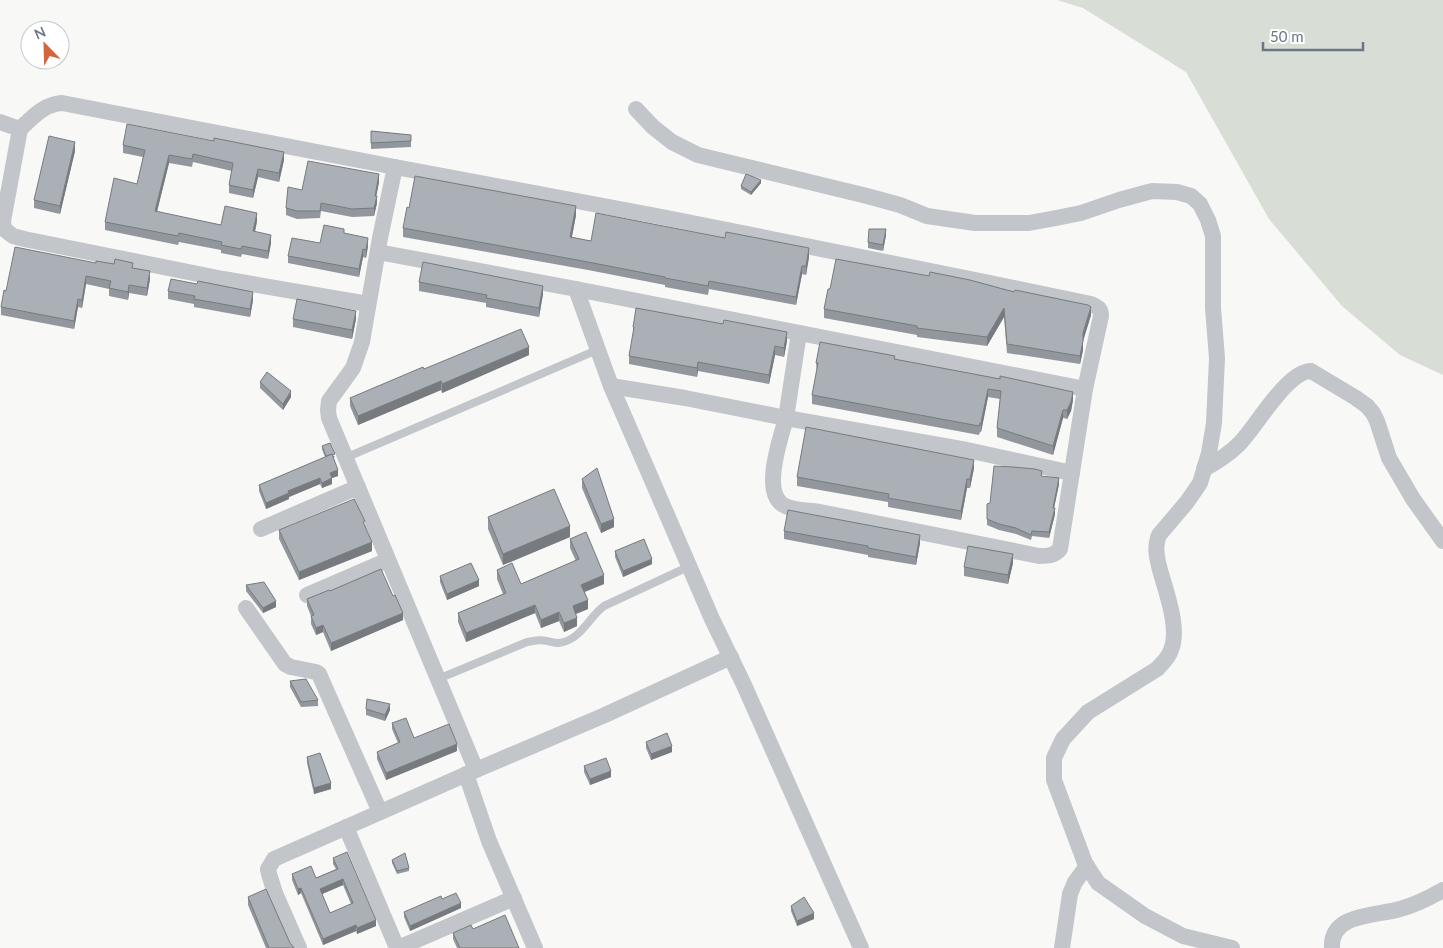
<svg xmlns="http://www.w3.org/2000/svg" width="1443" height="948" font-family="Lato,sans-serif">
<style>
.green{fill:#d8ddd5}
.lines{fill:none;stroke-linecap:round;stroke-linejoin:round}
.lane{stroke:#c2c5c9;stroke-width:8}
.street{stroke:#c2c5c9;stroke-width:16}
.wall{fill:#92979d;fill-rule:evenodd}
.shaded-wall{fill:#777b7f}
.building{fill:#aab0b6;stroke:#777b7f;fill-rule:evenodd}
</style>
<rect width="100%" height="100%" fill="#f8f8f6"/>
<path class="green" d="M1057,0H1443V375L1400,355L1342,306L1269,219L1186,72L1083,8Z"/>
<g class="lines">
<g class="lane">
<path d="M345,458L597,350"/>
<path d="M438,679L527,642C534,641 540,639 547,641C552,642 553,643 559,643C581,640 588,618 604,606L690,566"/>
</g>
<g class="street">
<path d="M636,109L653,127L672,142L698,155L867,196L900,205L927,216L975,223H1029L1056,218L1081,213L1119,200L1152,191L1177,192L1191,196L1200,204L1208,220L1213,236V308L1217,358L1214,423L1209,453L1200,483L1187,502L1159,535C1154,547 1157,558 1160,570C1166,592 1180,628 1171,650C1169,657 1162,664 1157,669L1088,712L1063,739L1054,758V780L1085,863L1098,883L1145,916L1183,936L1232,948"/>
<path d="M0,122L20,129C33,117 44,104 62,103L395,167"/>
<path d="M20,129L3,221L4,229L13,236L24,239L223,279L368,304"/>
<path d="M378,252L576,289L1085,389"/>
<path d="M576,289L611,386L648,471L712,619L744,685L861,948"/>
<path d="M799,333L786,418L967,450L1072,473"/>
<path d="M1204,469C1217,462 1229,454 1239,444C1256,427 1287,371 1311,371L1356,398L1367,406L1373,413L1377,421L1389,458L1413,499L1443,541"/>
<path d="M261,529L358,487"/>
<path d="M307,595L388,560"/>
<path d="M246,608L285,664L291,667L316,672L319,674L380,812"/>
<path d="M476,770L605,715L731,657"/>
<path d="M466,774L489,841L535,948"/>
<path d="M346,827L397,948"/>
<path d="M299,948L275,893L269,874L268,869L274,859L476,770L329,418L328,410L329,401L353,368L362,342L380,238L395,167L662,217L990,283L1091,304C1098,307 1101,309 1101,316L1085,389L1060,549C1054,556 1048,556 1039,556L820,512C809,510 791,511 782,504C762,490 781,437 786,418L685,398L611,386"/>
<path d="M398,948L514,898"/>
<path d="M1062,948L1070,894L1075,882L1087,866"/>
<path d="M1332,948C1330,913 1376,916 1400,909C1415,905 1429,898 1443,890"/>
</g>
</g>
<g class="wall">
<path d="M371,131L411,135V147L371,149Z"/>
<path d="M123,145L284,160L279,182L258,177L253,198L229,193V185L232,171L193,162L192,167L169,163L157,212L221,225L257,221L255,232L271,243L268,259L242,254L241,257L221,253V250L179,242L178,245L105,230V222L137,184L143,157L123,153Z"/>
<path d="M75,151L60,214L34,208V200Z"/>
<path d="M379,182L376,196L377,203L374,216L352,217L321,211L320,218L297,219L286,215V208L302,190Z"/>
<path d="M761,183L751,195L741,189V186Z"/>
<path d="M409,208L576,215L572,237L591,241L809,257L806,275L802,274L796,305L709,289L708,295L665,287V285L588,270L403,237V228Z"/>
<path d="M344,233L368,246L366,258L363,257L359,277L288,263V256Z"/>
<path d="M886,235L883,251L868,248V242Z"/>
<path d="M96,263L133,268L150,279L147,296L129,293L128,300L109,296V289L86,284L82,308L78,307L74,329L1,315V307L6,291Z"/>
<path d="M419,282L543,294L539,317L486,307V303L419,291Z"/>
<path d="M830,289L1091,315L1083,341V350L1080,364L1007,353L1004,317L987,346L917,337V335L824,318V309Z"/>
<path d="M168,291L253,300L250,317L194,307V304L168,299Z"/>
<path d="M293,319H356L352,339L293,327Z"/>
<path d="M633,327L787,341L784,357L775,355L769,384L698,371L697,377L629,364V356L633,335Z"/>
<path d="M529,355L442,393L441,390L358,425L350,406V398L424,369Z"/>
<path d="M895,360L1073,400L1071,411L1067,419L1063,418L1053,455L997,437V428L1000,399L988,397L981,432H980L979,435L812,404V395L817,372L816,363Z"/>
<path d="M260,382L291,397L283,410L260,388Z"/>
<path d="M322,446L335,457L333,458L338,476L332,478V484L322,488L320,484L289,497V499L266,509L259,491V485L325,457L322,449Z"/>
<path d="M974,468L970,488H967L961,520L888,507V502L797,486V477Z"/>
<path d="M1042,476L1059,484L1054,508L1055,514L1049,538L1032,536L1031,540L1016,534L999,530L987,525V504L990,503Z"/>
<path d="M582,479L614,527L601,533L582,488Z"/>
<path d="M488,517L570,537L503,565L488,529Z"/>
<path d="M365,525L372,551L299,580L279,539V530Z"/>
<path d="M784,531L920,543L916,565L868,557V555L784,539Z"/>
<path d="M570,539L604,584L585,592L588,609L576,614L577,626L564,632L559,621L541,628L535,613L466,642L458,622V613L503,594L497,579V570L521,584L576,561L570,548Z"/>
<path d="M615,551L652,564L623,577L615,557Z"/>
<path d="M1013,563L1008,584L964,576V567Z"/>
<path d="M440,576L479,586L447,600L440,582Z"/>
<path d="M246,585L276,607L263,613L246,591Z"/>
<path d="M330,591L403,620L331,651L323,632L316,635L311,624V616L307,606V599Z"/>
<path d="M290,681L318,700V706L301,707L290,687Z"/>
<path d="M366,709L390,710L385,721L366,715Z"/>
<path d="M392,723L414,738L457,751L386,780L377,759V752L398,743L392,729Z"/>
<path d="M646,742L672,752L651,760L646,748Z"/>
<path d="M307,757L331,789L314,794L307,763Z"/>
<path d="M584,766L611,777L590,785L584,772Z"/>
<path d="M333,858L376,926L357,934L356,931L323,945L301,893L298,895L292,880V874L316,878L336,869L333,864ZM343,885L351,904L330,913L322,894Z"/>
<path d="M392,860L409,868V871L397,874L392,863Z"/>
<path d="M248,897L290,943L294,948H266L248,905Z"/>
<path d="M442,899L461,908L410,931L404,917V912Z"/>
<path d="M791,906L814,919L797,926L791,911Z"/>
<path d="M473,929L519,948H457L453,939V933Z"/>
</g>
<g class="shaded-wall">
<path d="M75,142V151L60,214V206Z"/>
<path d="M284,152V160L279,182V173Z"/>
<path d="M169,155V163L155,219V211Z"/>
<path d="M258,169V177L253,198V190Z"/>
<path d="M379,174V182L375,203V196Z"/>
<path d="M761,180V183L751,195V192Z"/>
<path d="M377,196V203L374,216V208Z"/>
<path d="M576,206V215L570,246V237Z"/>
<path d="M257,213V221L253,240V231Z"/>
<path d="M886,229V235L883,251V245Z"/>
<path d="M271,235V243L268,259V251Z"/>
<path d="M368,238V246L366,258V250Z"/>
<path d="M809,248V257L806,275V266Z"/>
<path d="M363,249V257L359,277V269Z"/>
<path d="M802,266V274L796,305V297Z"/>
<path d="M150,271V279L147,296V288Z"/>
<path d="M86,276V284L82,308V300Z"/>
<path d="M129,285V293L128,300V292Z"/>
<path d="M543,286V294L539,317V308Z"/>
<path d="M253,292V300L250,317V309Z"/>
<path d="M78,299V307L74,329V321Z"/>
<path d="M1091,307V315L1083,341V333Z"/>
<path d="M1004,308V317L987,346V337Z"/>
<path d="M356,311V319L352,339V330Z"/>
<path d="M787,332V341L784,357V348Z"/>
<path d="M1083,341V350L1080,364V356Z"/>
<path d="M775,346V355L769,384V375Z"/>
<path d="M529,347V355L442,393V384Z"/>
<path d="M698,362V371L697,377V368Z"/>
<path d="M441,381V390L358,425V416Z"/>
<path d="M988,389V397L981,432V423Z"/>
<path d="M291,391V397L283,410V404Z"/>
<path d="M1073,392V400L1071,411L1067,419V410Z"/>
<path d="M1063,410V418L1053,455V446Z"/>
<path d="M974,460V468L970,488V479Z"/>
<path d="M338,470V476L332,478V484L322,488V483L330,473Z"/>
<path d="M320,478V484L289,497V499L266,509V503L288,491Z"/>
<path d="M1059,478V484L1053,513V508Z"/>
<path d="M967,479V488L961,520V511Z"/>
<path d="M1055,508V514L1049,538V532Z"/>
<path d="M614,519V527L601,533V524Z"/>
<path d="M570,526V537L503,565V554Z"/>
<path d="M920,535V543L916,565V557Z"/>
<path d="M372,542V551L299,580V572Z"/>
<path d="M1013,554V563L1008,584V575Z"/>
<path d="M652,559V564L623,577V571Z"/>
<path d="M604,575V584L581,593V585Z"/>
<path d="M479,580V586L447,600V594Z"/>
<path d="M588,600V609L573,615V606Z"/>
<path d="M276,601V607L263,613V608Z"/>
<path d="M535,605V613L466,642V633Z"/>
<path d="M559,612V621L541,628V620Z"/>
<path d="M403,613V620L331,651V643Z"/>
<path d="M577,618V626L564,632V623Z"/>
<path d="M323,625V632L316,635V628Z"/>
<path d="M390,704V710L385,721V715Z"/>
<path d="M457,744V751L386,780V773Z"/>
<path d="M672,746V752L651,760V754Z"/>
<path d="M611,771V777L590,785V779Z"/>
<path d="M331,783V789L314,794V788Z"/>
<path d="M343,879V885L320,895V889Z"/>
<path d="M301,888V893L298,895V889Z"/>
<path d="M461,903V908L410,931V926Z"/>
<path d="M814,913V919L797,926V921Z"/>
<path d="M376,920V926L357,934V928Z"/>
<path d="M356,925V931L323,945V939Z"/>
</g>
<g class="building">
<path d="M127,124L214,141V138L284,152L279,173L258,169L253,190L229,185L233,163L193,154L192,159L169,155L155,211L221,225L225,206L257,213L253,231L271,235L268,251L242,246L241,249L221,245L222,242L179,233L178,236L105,222L114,178L137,184L145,150L123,145Z"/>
<path d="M371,131L411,135V141L371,143Z"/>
<path d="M49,136L75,142L60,206L34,200Z"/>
<path d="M308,161L379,174L375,196H377L374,208L352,209L321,203L320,211H297L286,208L288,187L302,190Z"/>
<path d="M746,174L761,180L751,192L741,186Z"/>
<path d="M415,176L576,206L570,237L591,241L596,213L725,238L726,232L809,248L806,266H802L796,297L709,281L708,286L665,278V277L588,262L403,228L407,207L409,208Z"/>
<path d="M324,225L344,229V233L368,238L366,250L363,249L359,269L288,256L292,238L320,243Z"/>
<path d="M869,229H886L883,245L868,242Z"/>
<path d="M15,247L96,263V261L114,264L115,259L133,263L132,268L150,271L147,288L129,285L128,292L109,288L111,281L86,276L82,300L78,299L74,321L1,307L4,290L6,291Z"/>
<path d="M836,259L929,276L930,272L970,280L1014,292L1015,290L1088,305L1091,307L1083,333V341L1080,356L1007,344L1004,308L987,337L917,328V326L824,309L828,289H830Z"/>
<path d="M423,262L543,286L539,308L486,298L487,295L419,282Z"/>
<path d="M171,279L197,284L198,281L253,292L250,309L194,299L195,296L168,291Z"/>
<path d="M297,299L356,311L352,330L293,319Z"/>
<path d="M636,308L723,324L724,320L787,332L784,348L775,346L769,375L698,362L697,368L629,356L634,327H633Z"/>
<path d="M521,329L529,347L442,384L441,381L358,416L350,398L423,367L424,369Z"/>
<path d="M820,342L895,356L894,359L1000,379V376L1073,392L1071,402L1067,410H1063L1053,446L997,428L1001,391L988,389L981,423H980L979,426L812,395L818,363H816Z"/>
<path d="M267,372L291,391L283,404L260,382Z"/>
<path d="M806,427L974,460L970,479H967L961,511L888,498L889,494L797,477Z"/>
<path d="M330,443L335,454L332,455V454L326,456L322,446Z"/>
<path d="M332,454L338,470L330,473L332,478L322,483L320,478L288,491L289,493L266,503L259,485Z"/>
<path d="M994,466L1013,467L1035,469L1042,471L1041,476L1059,478L1053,508H1055L1049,532L1032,531L1031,535L1016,528L999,524L987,519V504L990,503Z"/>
<path d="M597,468L614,519L601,524L582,479Z"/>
<path d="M554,489L570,526L503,554L488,517Z"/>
<path d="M354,499L365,521L363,522L372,542L299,572L279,530Z"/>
<path d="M788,510L920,535L916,557L868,548V546L784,531Z"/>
<path d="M586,532L604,575L581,585L588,600L573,606L577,618L564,623L559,612L541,620L535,605L466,633L458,613L506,593L497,570L512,563L521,584L579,559L570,539Z"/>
<path d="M644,539L652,559L623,571L615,551Z"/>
<path d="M968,546L1013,554L1008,575L964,567Z"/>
<path d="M471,563L479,580L447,594L440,576Z"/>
<path d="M381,569L393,596L395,595L403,613L331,643L323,625L316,628L311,616L314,615L307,599L329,590L330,591Z"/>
<path d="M264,582L276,601L263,608L246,585Z"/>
<path d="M306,679L318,700L301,702L290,681Z"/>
<path d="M367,699L390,704L385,715L366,709Z"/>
<path d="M406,718L414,738L449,724L457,744L386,773L377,752L400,742L392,723Z"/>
<path d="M667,733L672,746L651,754L646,742Z"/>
<path d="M320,753L331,783L314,788L307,757Z"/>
<path d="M606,758L611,771L590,779L584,766Z"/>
<path d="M347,852L376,920L357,928L356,925L323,939L301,888L298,889L292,874L311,866L316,878L338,869L333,858ZM343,879L353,903L330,913L320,889Z"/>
<path d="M405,853L409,868L397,871L392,860Z"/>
<path d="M266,889L290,943L294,948H269L248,897Z"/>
<path d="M456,893L461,903L410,926L404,912L441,896L442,899Z"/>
<path d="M804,897L814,913L797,921L791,906Z"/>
<path d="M505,915L519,948H460L453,933L471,925L473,929Z"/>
</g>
<g transform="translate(45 45) rotate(337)"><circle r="24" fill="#ffffff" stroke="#c3c9ce"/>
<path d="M0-4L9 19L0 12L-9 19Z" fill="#d3643b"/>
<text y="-8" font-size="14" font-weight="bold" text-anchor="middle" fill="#6a7784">N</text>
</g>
<path d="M1263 42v8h100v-8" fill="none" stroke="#6a7784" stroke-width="2.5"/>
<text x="1270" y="42" font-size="15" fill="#6a7784" stroke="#ffffff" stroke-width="4" paint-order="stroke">50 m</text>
</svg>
